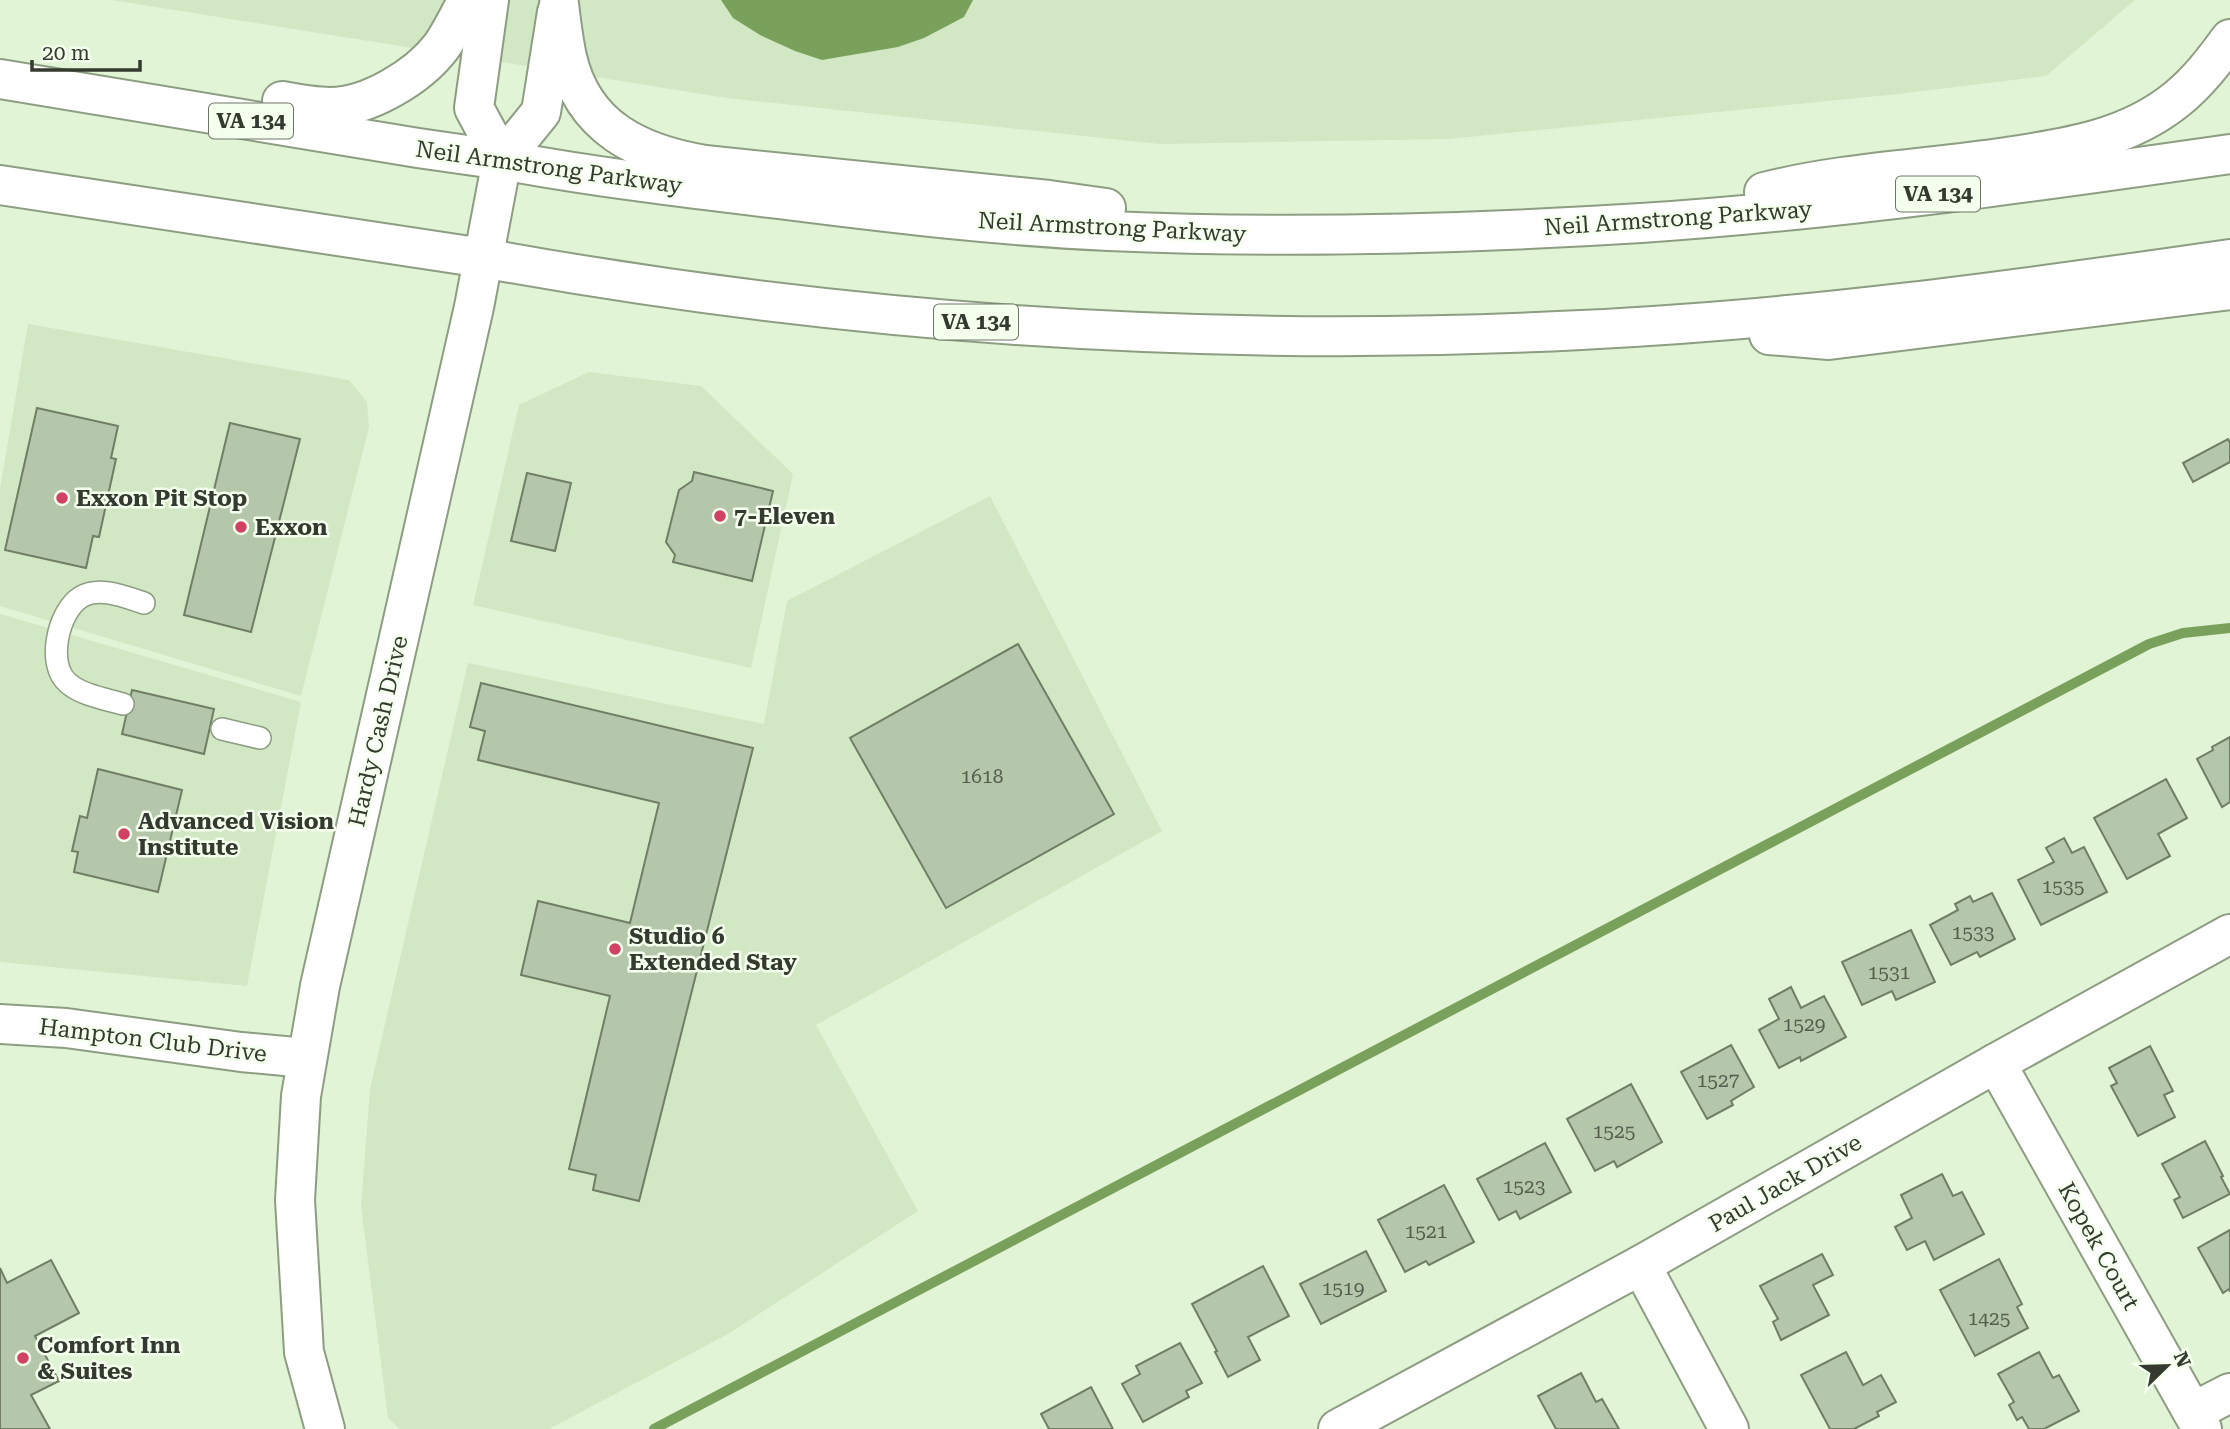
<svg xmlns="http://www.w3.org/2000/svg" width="2230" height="1429" font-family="'Roboto Serif',serif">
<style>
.built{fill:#d2e7c4}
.water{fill:#7aa15c}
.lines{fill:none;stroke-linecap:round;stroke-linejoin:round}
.stream{stroke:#7aa15c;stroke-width:10}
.building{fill:#b5c7aa;stroke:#6f7e64;stroke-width:2}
.lane-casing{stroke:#8d9d82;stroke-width:24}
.street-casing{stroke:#8d9d82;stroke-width:42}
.secondary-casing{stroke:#8d9d82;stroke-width:42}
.primary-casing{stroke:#8d9d82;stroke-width:42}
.highway-casing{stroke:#8d9d82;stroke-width:42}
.lane{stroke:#fff;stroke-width:21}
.street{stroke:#fff;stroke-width:38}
.secondary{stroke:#fff;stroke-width:38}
.primary{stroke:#fff;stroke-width:38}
.highway{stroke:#fff;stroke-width:38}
.poi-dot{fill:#d14161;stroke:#f4ffed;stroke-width:2.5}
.labels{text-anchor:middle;stroke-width:5;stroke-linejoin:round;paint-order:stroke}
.number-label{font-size:19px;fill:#545d4e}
.shield{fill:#f4ffed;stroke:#6e7568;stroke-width:2}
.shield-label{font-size:21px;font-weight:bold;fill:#343a2f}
.street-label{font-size:23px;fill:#343a2f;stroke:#f4ffed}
.poi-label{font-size:23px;font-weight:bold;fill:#343a2f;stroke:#f4ffed;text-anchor:start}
</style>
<rect width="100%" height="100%" fill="#e2f4d6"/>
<g class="built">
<path d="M112,0H2135L2046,76L1897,94L1448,139L1159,144L727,98Z"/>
<path d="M28,324L349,380L367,402L369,427L301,696L0,606V489Z"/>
<path d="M589,372L701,386L793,474L751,668L473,605L519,405Z"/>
<path d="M990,496L1162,831L816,1025L918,1211L728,1334L549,1429H400L388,1418L361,1206L370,1089L468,663L764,724L787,601Z"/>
<path d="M0,614L301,702L247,986L0,962Z"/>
</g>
<path class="water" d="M721,0H973L964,17L924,38L898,47L822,60L795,51L760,35L733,18Z"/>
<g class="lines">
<path class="stream" d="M654,1429L2149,644L2183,633L2230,628"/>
</g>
<g class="building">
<path d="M37,408L118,426L111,458L116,459L99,537L93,536L86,568L5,550Z"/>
<path d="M230,423L300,439L251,632L184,615Z"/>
<path d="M2228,439L2230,443V462L2193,482L2183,463Z"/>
<path d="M694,472L773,491L752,581L673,562L675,555L666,542L679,490L692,481Z"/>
<path d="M527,473L571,483L555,551L511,541Z"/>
<path d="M1018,644L1114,814L946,908L850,738Z"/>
<path d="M481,683L753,748L639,1201L593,1190L596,1175L569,1169L610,996L521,975L538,901L630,923L659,803L478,760L485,731L470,727Z"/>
<path d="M132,690L214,709L204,754L122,734Z"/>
<path d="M2230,737V802L2222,807L2197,759L2213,750L2212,747Z"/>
<path d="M98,769L182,790L158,892L74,872L78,852L72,851L80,816L87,818Z"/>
<path d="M2166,779L2187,818L2158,834L2170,856L2127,879L2094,818Z"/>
<path d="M2064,838L2072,853L2084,847L2107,892L2041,925L2018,880L2054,862L2046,848Z"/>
<path d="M1992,893L2015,939L1980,957L1977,952L1951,965L1930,925L1958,910L1955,904L1970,896L1973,902Z"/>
<path d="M1911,930L1935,982L1896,1000L1892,991L1862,1005L1842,962Z"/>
<path d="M1791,987L1801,1008L1824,996L1846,1037L1801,1061L1800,1057L1779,1068L1759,1030L1779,1019L1769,999Z"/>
<path d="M1731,1045L1754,1087L1731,1101L1733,1105L1707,1119L1681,1072Z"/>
<path d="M2150,1046L2173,1091L2164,1095L2175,1117L2138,1136L2111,1086L2117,1083L2109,1068Z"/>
<path d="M1631,1084L1662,1142L1617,1167L1614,1161L1595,1171L1567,1119Z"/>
<path d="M2205,1141L2223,1176L2221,1177L2230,1194L2183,1218L2174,1200L2180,1197L2162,1164Z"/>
<path d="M1545,1143L1571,1192L1520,1219L1516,1211L1499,1220L1477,1179Z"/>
<path d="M1942,1174L1953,1196L1962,1192L1984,1234L1934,1260L1925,1241L1907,1250L1895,1227L1912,1218L1901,1195Z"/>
<path d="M1444,1185L1474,1242L1429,1265L1426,1261L1405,1272L1378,1220Z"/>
<path d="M2230,1230V1292L2229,1289L2223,1293L2198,1248Z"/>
<path d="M1366,1251L1386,1291L1321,1324L1300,1284Z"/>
<path d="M1822,1254L1833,1275L1813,1285L1829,1315L1781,1340L1773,1322L1778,1319L1760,1286Z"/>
<path d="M1999,1259L2022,1304L2017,1307L2028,1328L1975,1356L1940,1290Z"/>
<path d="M51,1260L79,1313L35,1336L59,1381L31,1395L50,1429H0V1268L7,1283Z"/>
<path d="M1263,1266L1289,1316L1248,1337L1260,1360L1228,1377L1215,1352L1217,1351L1192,1304Z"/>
<path d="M1180,1343L1202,1383L1186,1391L1189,1397L1143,1422L1122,1384L1140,1374L1136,1366Z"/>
<path d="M1846,1352L1863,1385L1881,1375L1896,1402L1877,1412L1879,1416L1854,1429H1830L1801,1375Z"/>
<path d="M2039,1352L2053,1378L2059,1375L2079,1411L2044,1429H2029L2022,1417L2017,1420L2009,1405L2014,1402L1998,1374Z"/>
<path d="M1581,1373L1596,1402L1602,1399L1619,1429H1556L1538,1396Z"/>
<path d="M1091,1387L1113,1429H1049L1041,1414Z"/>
</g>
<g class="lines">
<g class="lane-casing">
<g id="lane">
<path d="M123,704C106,699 81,695 68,683C46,665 58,611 81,597C100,586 125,597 144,603"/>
<path d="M222,729L260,738"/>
</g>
</g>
<g class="street-casing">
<g id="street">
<path d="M489,0L474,108L502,160L541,112L557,12"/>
<path d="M0,1024L66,1028L241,1052L306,1058"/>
<path d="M1996,1063L2202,1429"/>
<path d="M1641,1265L1729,1429"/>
<path d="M2193,1412L2230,1393"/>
<path d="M1338,1429L1641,1265L1996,1063L2230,934"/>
</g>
</g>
<g class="secondary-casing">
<path id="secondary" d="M325,1429L304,1352L295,1200L301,1096L320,986L474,307L502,160"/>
</g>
<g class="primary-casing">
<g id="primary">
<path d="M559,4C561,21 563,39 567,57C583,128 639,154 705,165L1049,200L1106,208"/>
<path d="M502,160C594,177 686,188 778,199C888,213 998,226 1109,231C1286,239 1464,234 1641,223C1838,210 2034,182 2230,154"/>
<path d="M1764,192C1843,172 1926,169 2007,157C2067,148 2128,139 2177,99C2198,82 2214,61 2230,39"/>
<path d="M483,258C845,324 1214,349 1581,330C1799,320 2015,290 2230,259"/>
<path d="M1769,335L1829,340L2230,290"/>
</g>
</g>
<g class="highway-casing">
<g id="highway">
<path d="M0,79L418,148L502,160"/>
<path d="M282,101C298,104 314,107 330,107C368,107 418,77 441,47C451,33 459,15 468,0"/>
<path d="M0,185L483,258"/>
</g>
</g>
<use href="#lane" class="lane"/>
<use href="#street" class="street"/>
<use href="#secondary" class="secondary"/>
<use href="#primary" class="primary"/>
<use href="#highway" class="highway"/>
</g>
<g class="poi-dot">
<circle cx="62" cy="498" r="7"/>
<circle cx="720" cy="516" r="7"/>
<circle cx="241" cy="527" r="7"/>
<circle cx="124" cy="834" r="7"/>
<circle cx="615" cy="949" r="7"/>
<circle cx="23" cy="1358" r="7"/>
</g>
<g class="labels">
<g class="number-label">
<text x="982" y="783">1618</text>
<text x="2063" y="893">1535</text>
<text x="1973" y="939">1533</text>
<text x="1889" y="979">1531</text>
<text x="1804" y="1031">1529</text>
<text x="1718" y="1087">1527</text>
<text x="1614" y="1138">1525</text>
<text x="1524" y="1193">1523</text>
<text x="1426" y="1238">1521</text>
<text x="1343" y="1295">1519</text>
<text x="1989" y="1325">1425</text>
</g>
<g class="shield">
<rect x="209" y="103.5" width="84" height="35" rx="5"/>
<rect x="1896" y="176.5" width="84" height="35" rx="5"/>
<rect x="934" y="304.5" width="84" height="35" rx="5"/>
</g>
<g class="shield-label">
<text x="251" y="128">VA 134</text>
<text x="1938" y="201">VA 134</text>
<text x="976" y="329">VA 134</text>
</g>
<g class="street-label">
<text transform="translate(549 167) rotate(8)" y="8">Neil Armstrong Parkway</text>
<text transform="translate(1678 218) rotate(-4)" y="8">Neil Armstrong Parkway</text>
<text transform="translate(1112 227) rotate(3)" y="8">Neil Armstrong Parkway</text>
<text transform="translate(378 731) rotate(-77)" y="8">Hardy Cash Drive</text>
<text transform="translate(153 1040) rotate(7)" y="8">Hampton Club Drive</text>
<text transform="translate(1785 1183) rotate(-30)" y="8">Paul Jack Drive</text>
<text transform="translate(2099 1246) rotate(61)" y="8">Kopek Court</text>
</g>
<g class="poi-label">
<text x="76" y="506">Exxon Pit Stop</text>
<text x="734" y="524">7-Eleven</text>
<text x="255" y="535">Exxon</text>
<text x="138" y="829">Advanced Vision<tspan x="138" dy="26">Institute</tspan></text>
<text x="629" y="944">Studio 6<tspan x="629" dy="26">Extended Stay</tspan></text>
<text x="37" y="1353">Comfort Inn<tspan x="37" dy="26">&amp; Suites</tspan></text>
</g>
</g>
<g transform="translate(2167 1366) rotate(67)" stroke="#f4ffed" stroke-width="5" paint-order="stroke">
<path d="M0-5L12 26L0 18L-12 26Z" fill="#343a2f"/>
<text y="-10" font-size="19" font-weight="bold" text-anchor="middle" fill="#343a2f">N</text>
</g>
<path d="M32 60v10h108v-10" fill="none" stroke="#343a2f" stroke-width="3.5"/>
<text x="42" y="60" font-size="21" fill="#343a2f" stroke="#f4ffed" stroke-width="5" paint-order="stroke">20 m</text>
</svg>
